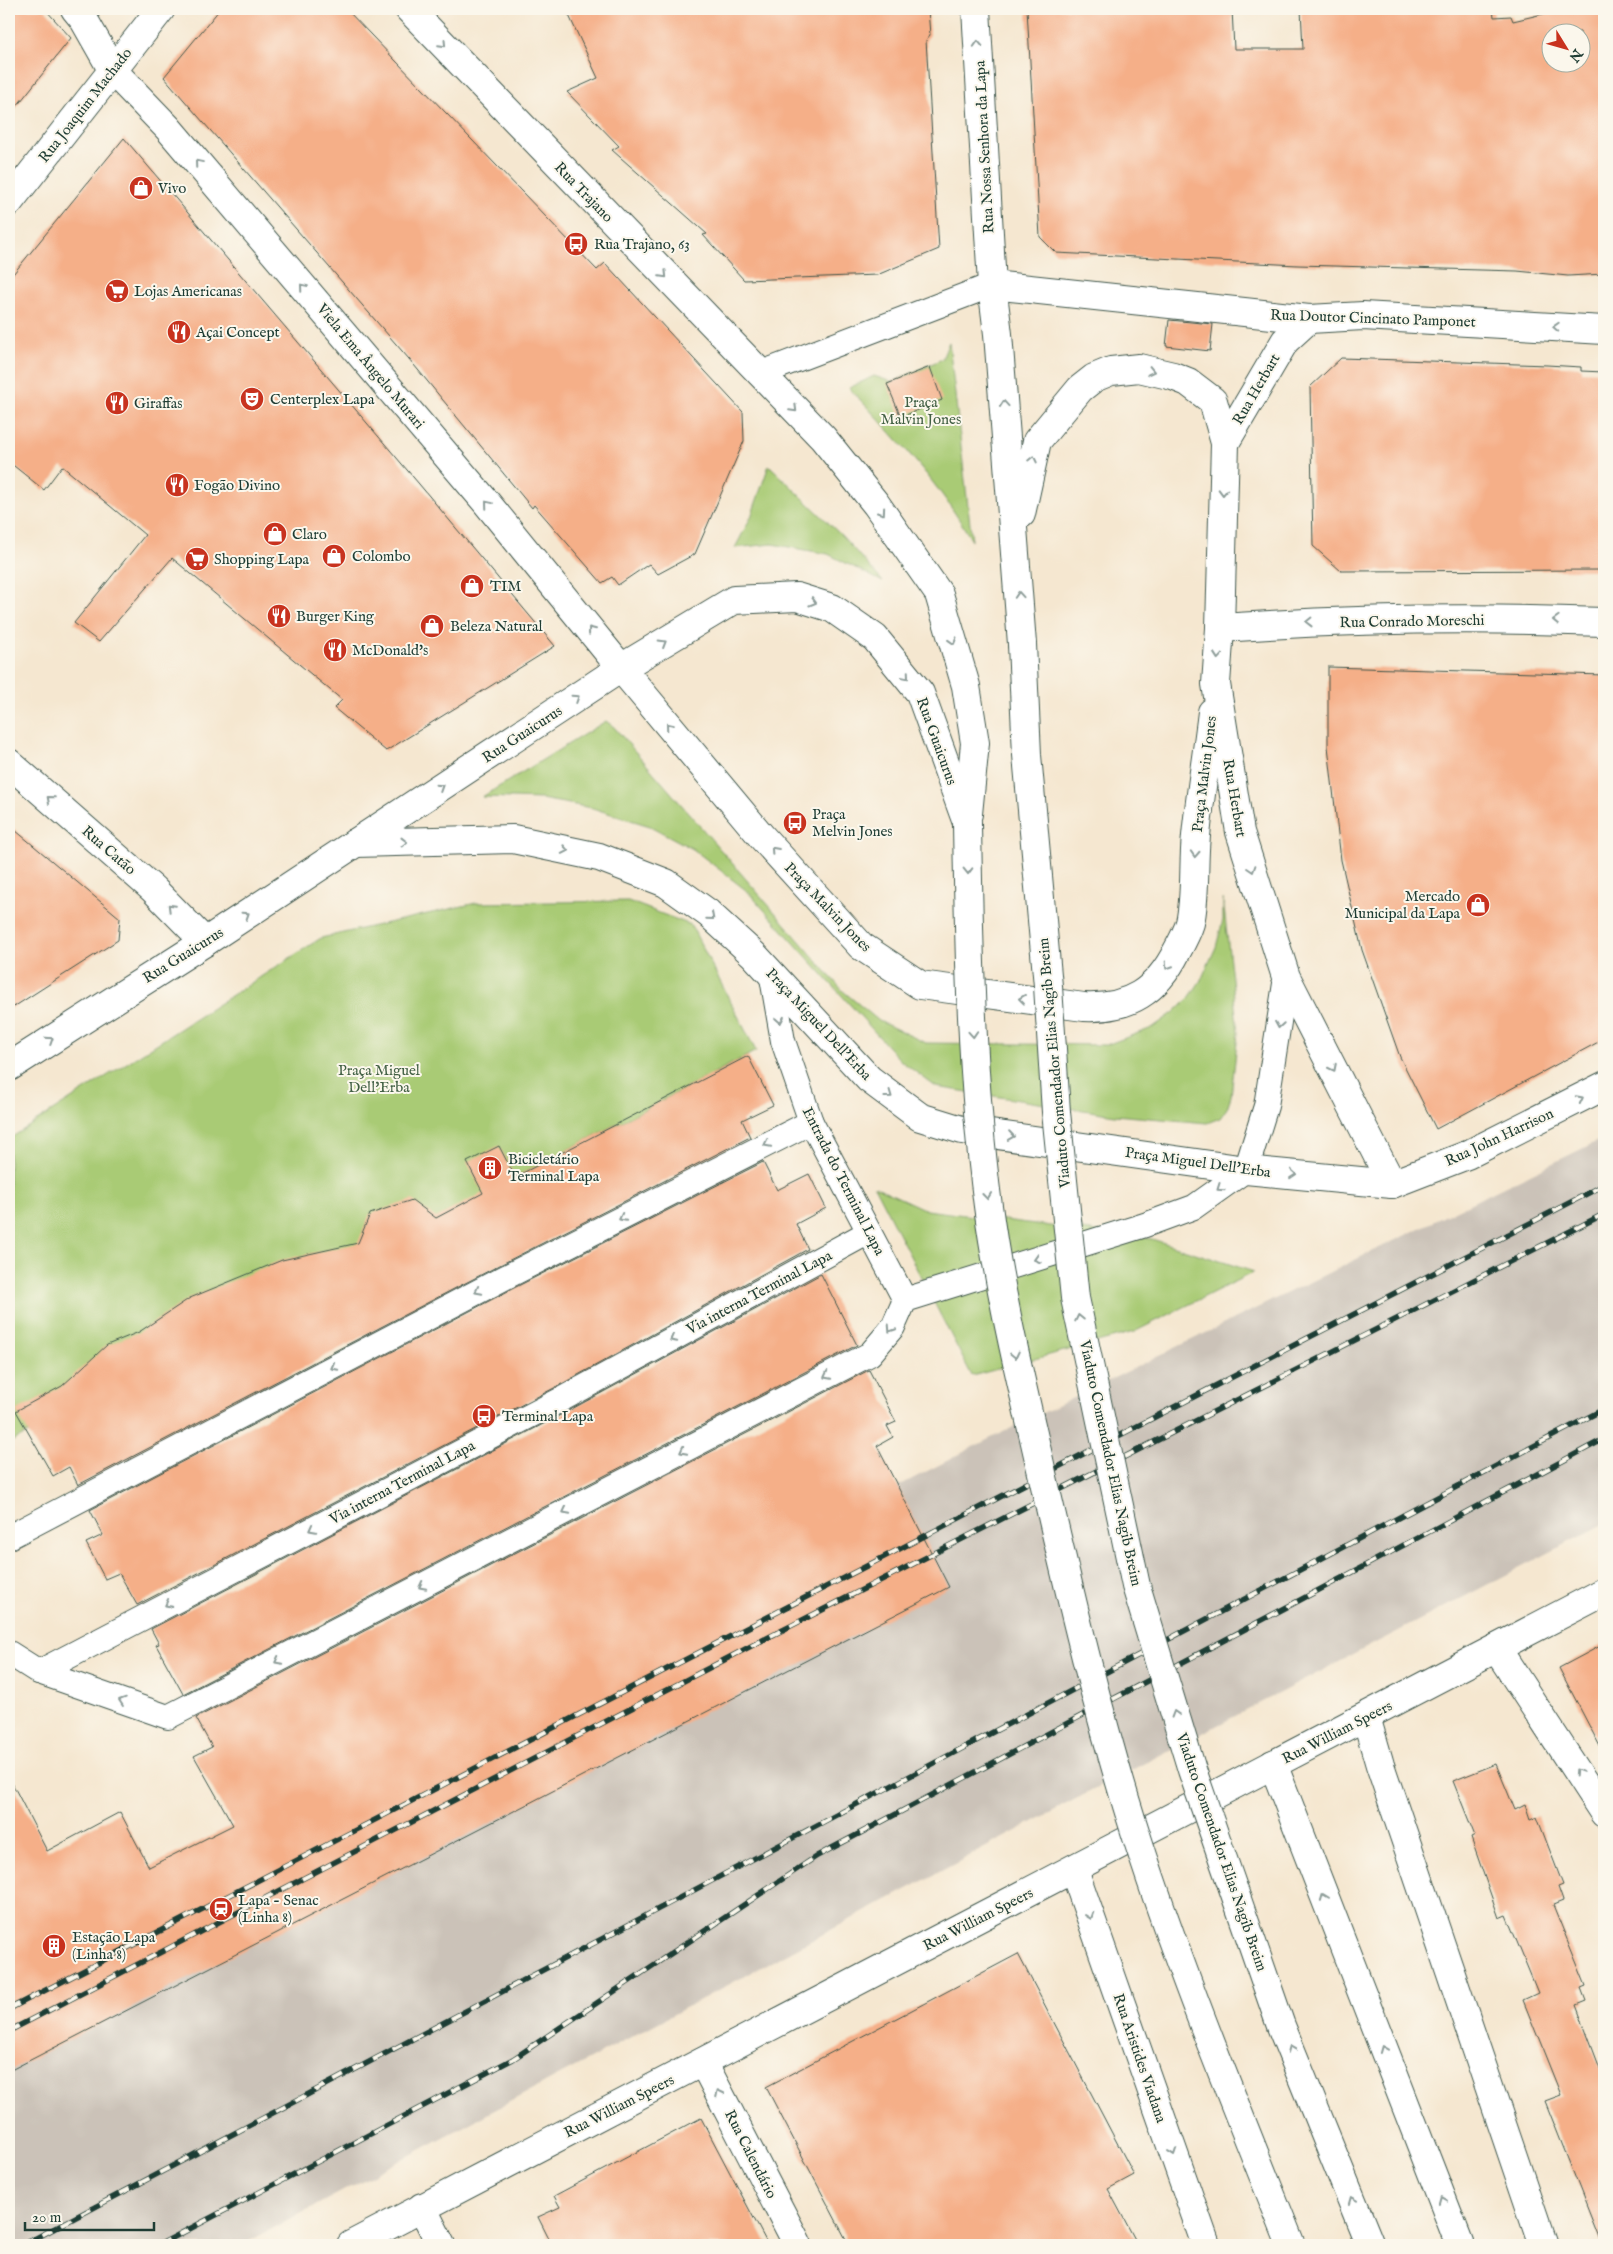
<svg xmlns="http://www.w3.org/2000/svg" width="1613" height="2254" font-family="'IM FELL English',serif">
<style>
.industrial{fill:#cbc2b8}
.green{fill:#a9cb74;stroke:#648454}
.building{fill:#f5af88;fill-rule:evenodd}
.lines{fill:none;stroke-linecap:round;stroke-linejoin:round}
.service-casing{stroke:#3f564b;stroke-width:26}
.pedestrian-casing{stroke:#3f564b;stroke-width:30}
.minor-casing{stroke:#3f564b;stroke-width:30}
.tertiary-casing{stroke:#3f564b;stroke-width:30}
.primary-casing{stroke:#3f564b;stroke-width:30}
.service{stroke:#fff;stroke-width:24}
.pedestrian{stroke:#fff;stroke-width:28}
.minor{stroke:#fff;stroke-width:28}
.tertiary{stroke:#fff;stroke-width:28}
.primary{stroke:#fff;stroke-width:28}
.rail-casing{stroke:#1f3d34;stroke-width:5.5}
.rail{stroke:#fbf7ec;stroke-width:4;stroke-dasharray:11;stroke-linecap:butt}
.primary-bridge-casing{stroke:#3f564b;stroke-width:30;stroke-linecap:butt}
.primary-bridge{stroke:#fff;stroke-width:28}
.oneway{stroke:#8f9e9a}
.labels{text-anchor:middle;stroke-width:4;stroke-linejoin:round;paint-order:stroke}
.street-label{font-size:15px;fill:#1f3d34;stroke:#fbf7ec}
.poi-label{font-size:15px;fill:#1f3d34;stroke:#fbf7ec;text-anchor:start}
.park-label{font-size:15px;fill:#426044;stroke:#fbf7ec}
</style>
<rect width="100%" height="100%" fill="#fbf7ec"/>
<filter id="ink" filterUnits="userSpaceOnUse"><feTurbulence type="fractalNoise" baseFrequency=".02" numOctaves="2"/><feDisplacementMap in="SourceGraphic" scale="10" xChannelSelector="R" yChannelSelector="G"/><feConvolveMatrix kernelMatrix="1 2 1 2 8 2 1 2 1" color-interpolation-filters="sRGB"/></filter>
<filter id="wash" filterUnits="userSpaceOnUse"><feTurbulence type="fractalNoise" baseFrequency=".0096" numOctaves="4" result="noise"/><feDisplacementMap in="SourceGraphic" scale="20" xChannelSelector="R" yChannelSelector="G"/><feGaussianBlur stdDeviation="1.12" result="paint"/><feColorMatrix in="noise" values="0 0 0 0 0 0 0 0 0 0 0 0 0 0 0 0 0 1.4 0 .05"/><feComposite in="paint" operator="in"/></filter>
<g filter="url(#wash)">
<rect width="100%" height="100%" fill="#f5e7d0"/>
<path class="industrial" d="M1604,1138V1524L1072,1801L242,2245H9V1950L985,1441Z"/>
<g class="green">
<path d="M949,342L972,541C938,481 896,438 849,388L874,376L892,382L942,359Z"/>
<path d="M769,465L842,536L883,582L828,554L772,544L735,548L751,517Z"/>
<path d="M606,721L614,727L843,991L879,1021L926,1043L1106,1045L1152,1028L1173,1013L1189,998L1201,980L1216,947L1223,920V899L1238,1033L1231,1096L1227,1108L1220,1118L1207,1123L1115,1115L936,1087L901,1061L747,891L693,849L650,826L592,808L541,799L482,797Z"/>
<path d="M628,901L691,925L756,1051L9,1443V1139L321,938L476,903Z"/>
<path d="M874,1186L926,1210L1152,1239L1254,1272L1134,1332L972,1376Z"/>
</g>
<g id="blocks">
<g class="building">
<path d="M9,9H45L71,38L9,116Z"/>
<path d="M220,9H346L597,270L605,263L743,412L744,441L695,554L658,574L649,564L618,585L612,577L602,583L534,505L532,508L409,359L164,77Z"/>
<path d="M566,9H928L930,35L926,40L939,249L877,275L744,280L703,235L707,234L612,150L619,146L567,92L598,78Z"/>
<path d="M1027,9H1232L1234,49H1303L1301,9H1493L1494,17L1511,16L1513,21L1564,9H1604V274L1568,276L1517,271L1298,265L1056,253L1040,237ZM1550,32H1580V62H1550Z"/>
<path d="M124,138L419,484L555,646L386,751L334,708L342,700L172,558L99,642L74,623L145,535L62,466L44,490L9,462V279Z"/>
<path d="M1169,320L1213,324L1210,351L1166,346Z"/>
<path d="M1341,358L1547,365L1581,367V371L1604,372V570L1341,571L1313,546L1310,387Z"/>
<path d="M930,367L942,400L901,417L887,384Z"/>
<path d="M1328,667L1604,675V1039L1436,1129L1400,1057L1362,950L1341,860L1328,746Z"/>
<path d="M9,825L120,918L118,940L9,1010Z"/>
<path d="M748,1056L773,1105L742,1120L750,1137L498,1266L78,1485L69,1467L53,1476L16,1411L62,1386L107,1345L139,1332L190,1298L282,1260L358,1243L370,1214L412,1200L436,1218L483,1193L467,1162L499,1146L515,1177Z"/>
<path d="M763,1162L777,1190L809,1174L826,1208L796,1224L808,1249L558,1386L137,1605L119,1573L105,1579L86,1543L103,1535L90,1510L510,1290Z"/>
<path d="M821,1274L857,1345L183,1694L156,1645L159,1644L151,1629L570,1410Z"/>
<path d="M869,1370L896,1422L887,1426L893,1437L877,1446L949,1587L9,2071V1777L47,1851L120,1812L149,1867L233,1825L194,1756L212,1747L196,1718Z"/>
<path d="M1604,1644V1754L1559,1668Z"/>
<path d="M1496,1764L1515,1810L1525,1805L1530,1820L1537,1817L1563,1885L1558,1887L1563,1901L1553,1905L1586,1986L1581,1988L1586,2001L1576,2005L1604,2079V2244L1602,2245L1545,2101L1561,2095L1523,2000L1538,1993L1506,1915L1499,1918L1471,1838L1475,1836L1453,1781Z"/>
<path d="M1018,1954L1134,2175L1108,2189L1138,2245H849L766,2087Z"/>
<path d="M701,2118L768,2245H552L538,2217L560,2207L554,2196Z"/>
</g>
</g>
</g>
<g filter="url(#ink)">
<use href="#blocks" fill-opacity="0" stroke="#3f564b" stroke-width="1"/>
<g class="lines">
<g class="service-casing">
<g id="service">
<path d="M759,374L992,285"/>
<path d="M771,972L783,1041L811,1122L905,1300"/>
<path d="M9,1537L504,1278L811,1122"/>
<path d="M9,1653L39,1672L168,1717L870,1354L893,1327L905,1300L1145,1225L1194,1207L1246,1170L1266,1106L1286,977"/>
<path d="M39,1672L564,1398L869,1232"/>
</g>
</g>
<g class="pedestrian-casing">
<g id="pedestrian">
<path d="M75,9L84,20L113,71"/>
<path d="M992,285L1309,319"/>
</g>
</g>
<g class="minor-casing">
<g id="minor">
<path d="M113,71L168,128L486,502L621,668"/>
<path d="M9,202L161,9"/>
<path d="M1220,628C1348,619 1476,617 1604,622"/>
<path d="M9,763L153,889L205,942"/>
<path d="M1497,1649L1604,1813"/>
<path d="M1366,1717L1380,1765L1543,2245"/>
<path d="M1273,1764L1460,2245"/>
<path d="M1074,1870L1206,2245"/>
<path d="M703,2062L798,2245"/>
<path d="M422,2207L441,2245"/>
<path d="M351,2245L1604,1592"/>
</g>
</g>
<g class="tertiary-casing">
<g id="tertiary">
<path d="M621,668L762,837L861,946L920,985L1084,1007C1129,1009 1157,991 1177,951C1182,942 1187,933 1190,923C1196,896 1193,864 1196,836C1200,795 1207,754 1212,712"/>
<path d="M355,843L513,839L599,857L666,883L708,913L754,955L869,1079L920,1117L962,1130L1246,1170L1392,1184L1467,1155L1604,1086"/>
<path d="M1392,1184L1286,977L1240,832L1216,684L1220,628L1225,443L1285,341L1309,319L1363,316L1604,330"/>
</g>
</g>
<g class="primary-casing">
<g id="primary">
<path d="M409,9L823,438L876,504L939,594L966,686L975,743L968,814"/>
<path d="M976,9L992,285L998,334L1022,644"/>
<path d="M1021,514L1037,441L1080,389L1094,378L1111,371L1139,368L1173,376L1188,382L1213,401L1225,443"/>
<path d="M9,1067L205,942L621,668L734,600L797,597L832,608L875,638L920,693L967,823"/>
</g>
</g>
<use href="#service" class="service"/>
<use href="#pedestrian" class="pedestrian"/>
<use href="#minor" class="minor"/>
<use href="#tertiary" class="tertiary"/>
<use href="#primary" class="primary"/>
<g class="rail-casing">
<g id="rail">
<path d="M9,2009L1604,1185"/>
<path d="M9,2031L757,1643L1604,1214"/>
<path d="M23,2245L1604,1409"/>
<path d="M159,2245L513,2059L817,1856L1604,1439"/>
</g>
</g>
<use href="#rail" class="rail"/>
<g class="primary-bridge-casing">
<g id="primary-bridge">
<path d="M1022,644L1027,755L1048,986L1056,1112L1075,1298L1136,1586L1192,1770L1281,2026L1370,2245"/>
<path d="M967,823C969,950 971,1079 988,1206C1000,1296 1022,1385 1042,1473C1072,1603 1102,1733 1144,1859C1187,1989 1240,2117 1291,2245"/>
</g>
</g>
<use href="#primary-bridge" class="primary-bridge"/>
</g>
<defs><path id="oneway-chevron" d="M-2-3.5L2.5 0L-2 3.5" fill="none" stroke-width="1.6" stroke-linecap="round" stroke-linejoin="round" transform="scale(1.25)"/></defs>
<g class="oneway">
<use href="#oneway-chevron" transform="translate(443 44) rotate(46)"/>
<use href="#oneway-chevron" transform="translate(978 44) rotate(-93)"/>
<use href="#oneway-chevron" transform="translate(198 163) rotate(-130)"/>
<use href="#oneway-chevron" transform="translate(664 275) rotate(46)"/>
<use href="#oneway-chevron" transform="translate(303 287) rotate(-130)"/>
<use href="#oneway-chevron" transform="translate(1556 327) rotate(-177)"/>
<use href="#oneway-chevron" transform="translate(1151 371) rotate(13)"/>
<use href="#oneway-chevron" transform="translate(1004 404) rotate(-95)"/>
<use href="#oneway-chevron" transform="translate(794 409) rotate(45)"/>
<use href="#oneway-chevron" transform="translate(1033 459) rotate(-77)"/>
<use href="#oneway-chevron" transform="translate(1223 492) rotate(91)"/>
<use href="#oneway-chevron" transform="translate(488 504) rotate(-130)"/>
<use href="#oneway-chevron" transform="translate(882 512) rotate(55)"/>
<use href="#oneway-chevron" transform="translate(1019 595) rotate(-94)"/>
<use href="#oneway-chevron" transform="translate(813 602) rotate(17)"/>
<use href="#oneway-chevron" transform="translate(1556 620) rotate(-178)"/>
<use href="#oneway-chevron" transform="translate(1309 622) rotate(179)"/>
<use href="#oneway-chevron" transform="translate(591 630) rotate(-128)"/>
<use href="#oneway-chevron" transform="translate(953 641) rotate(73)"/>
<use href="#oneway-chevron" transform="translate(663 643) rotate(-31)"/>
<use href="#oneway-chevron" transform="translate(1218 656) rotate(95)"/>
<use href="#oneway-chevron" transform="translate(906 676) rotate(50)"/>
<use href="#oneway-chevron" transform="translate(576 698) rotate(-33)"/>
<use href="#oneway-chevron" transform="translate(669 726) rotate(-130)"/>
<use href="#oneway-chevron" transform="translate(440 787) rotate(-33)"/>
<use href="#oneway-chevron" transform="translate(50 799) rotate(-139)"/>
<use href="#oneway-chevron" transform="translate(404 842) rotate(-1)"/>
<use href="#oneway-chevron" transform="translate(565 850) rotate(11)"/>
<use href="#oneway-chevron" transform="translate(774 850) rotate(-132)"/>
<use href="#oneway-chevron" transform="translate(1195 854) rotate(93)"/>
<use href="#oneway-chevron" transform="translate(1252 869) rotate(72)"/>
<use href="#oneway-chevron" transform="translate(968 871) rotate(89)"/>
<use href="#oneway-chevron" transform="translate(171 907) rotate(-135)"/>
<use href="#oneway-chevron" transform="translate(246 915) rotate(-33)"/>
<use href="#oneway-chevron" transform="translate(711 917) rotate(41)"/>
<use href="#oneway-chevron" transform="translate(1168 966) rotate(123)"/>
<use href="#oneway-chevron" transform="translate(1022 999) rotate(-173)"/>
<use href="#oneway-chevron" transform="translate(780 1020) rotate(80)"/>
<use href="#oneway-chevron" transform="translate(1279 1025) rotate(99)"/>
<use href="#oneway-chevron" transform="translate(973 1034) rotate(86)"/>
<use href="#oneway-chevron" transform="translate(50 1040) rotate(-33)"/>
<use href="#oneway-chevron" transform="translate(1333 1068) rotate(63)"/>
<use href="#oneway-chevron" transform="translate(889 1095) rotate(36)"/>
<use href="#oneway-chevron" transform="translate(1580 1099) rotate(-27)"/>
<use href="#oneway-chevron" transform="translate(1011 1136) rotate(8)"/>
<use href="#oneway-chevron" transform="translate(767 1144) rotate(153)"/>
<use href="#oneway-chevron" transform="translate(1293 1174) rotate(5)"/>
<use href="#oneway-chevron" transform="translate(1220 1188) rotate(145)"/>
<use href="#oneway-chevron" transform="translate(987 1196) rotate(84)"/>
<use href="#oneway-chevron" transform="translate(622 1218) rotate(153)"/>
<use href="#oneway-chevron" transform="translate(1037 1259) rotate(163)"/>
<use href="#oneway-chevron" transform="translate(478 1291) rotate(152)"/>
<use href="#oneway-chevron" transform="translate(1079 1318) rotate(-102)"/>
<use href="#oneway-chevron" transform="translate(891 1329) rotate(123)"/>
<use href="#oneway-chevron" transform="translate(673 1339) rotate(152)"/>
<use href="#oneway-chevron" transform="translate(1015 1355) rotate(77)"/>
<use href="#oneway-chevron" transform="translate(334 1367) rotate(152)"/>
<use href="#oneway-chevron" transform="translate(827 1376) rotate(153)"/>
<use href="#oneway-chevron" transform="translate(683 1451) rotate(153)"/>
<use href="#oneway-chevron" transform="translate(566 1511) rotate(153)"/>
<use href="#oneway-chevron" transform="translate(312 1529) rotate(152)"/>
<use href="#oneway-chevron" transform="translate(422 1586) rotate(153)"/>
<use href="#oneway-chevron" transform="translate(168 1604) rotate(152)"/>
<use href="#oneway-chevron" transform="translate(278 1661) rotate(153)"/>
<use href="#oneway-chevron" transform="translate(122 1701) rotate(-161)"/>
<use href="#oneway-chevron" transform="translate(1175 1714) rotate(-107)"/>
<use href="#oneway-chevron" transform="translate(1578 1772) rotate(-123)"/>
<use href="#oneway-chevron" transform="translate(1324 1897) rotate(-111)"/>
<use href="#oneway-chevron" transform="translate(1090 1916) rotate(71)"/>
<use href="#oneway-chevron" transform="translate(1291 2049) rotate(-112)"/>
<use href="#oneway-chevron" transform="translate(1383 2049) rotate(-112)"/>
<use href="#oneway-chevron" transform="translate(719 2093) rotate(-117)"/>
<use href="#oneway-chevron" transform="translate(1173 2152) rotate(71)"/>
<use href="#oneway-chevron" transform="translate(1352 2200) rotate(-112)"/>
<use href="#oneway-chevron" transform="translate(1442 2200) rotate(-112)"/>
</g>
</g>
<defs>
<g id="shop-disc" transform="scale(1.25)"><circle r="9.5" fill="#c8321e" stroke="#fbf7ec"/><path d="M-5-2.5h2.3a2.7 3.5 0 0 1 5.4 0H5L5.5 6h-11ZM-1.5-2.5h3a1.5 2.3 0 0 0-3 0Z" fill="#fff"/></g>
<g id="bus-disc" transform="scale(1.25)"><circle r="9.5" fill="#c8321e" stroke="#fbf7ec"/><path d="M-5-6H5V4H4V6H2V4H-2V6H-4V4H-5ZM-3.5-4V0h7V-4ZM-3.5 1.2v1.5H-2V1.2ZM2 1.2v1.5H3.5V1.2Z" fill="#fff"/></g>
<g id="supermarket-disc" transform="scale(1.25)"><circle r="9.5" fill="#c8321e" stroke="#fbf7ec"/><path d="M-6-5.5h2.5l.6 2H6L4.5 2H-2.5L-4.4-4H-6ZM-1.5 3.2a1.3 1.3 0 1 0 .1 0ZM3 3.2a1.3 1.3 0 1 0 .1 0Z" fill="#fff"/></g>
<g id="restaurant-disc" transform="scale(1.25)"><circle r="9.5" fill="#c8321e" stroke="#fbf7ec"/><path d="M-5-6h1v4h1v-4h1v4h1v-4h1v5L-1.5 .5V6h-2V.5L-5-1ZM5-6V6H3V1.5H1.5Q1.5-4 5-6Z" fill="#fff"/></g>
<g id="theatre-disc" transform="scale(1.25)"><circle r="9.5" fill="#c8321e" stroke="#fbf7ec"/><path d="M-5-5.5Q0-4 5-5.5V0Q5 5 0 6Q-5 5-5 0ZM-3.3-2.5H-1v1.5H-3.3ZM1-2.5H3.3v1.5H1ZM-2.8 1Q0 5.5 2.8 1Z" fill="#fff"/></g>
<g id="building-disc" transform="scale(1.25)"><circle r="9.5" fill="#c8321e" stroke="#fbf7ec"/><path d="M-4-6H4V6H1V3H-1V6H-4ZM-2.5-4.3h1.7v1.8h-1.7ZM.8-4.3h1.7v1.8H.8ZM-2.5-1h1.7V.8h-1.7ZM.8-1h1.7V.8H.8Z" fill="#fff"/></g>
<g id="station-disc" transform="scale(1.25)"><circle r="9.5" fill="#c8321e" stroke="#fbf7ec"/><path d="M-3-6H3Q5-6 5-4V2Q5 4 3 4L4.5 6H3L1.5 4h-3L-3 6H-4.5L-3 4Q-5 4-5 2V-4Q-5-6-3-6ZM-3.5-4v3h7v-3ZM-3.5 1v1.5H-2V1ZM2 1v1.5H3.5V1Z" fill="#fff"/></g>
</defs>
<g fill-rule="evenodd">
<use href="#shop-disc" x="141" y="188"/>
<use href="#bus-disc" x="576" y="244"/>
<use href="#supermarket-disc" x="117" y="291"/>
<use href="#restaurant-disc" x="179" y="332"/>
<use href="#theatre-disc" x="252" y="399"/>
<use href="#restaurant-disc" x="117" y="403"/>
<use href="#restaurant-disc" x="177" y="485"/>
<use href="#shop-disc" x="275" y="534"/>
<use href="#shop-disc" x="334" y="556"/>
<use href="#supermarket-disc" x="197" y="559"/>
<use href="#shop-disc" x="472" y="586"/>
<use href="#restaurant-disc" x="279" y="616"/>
<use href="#shop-disc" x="432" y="626"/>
<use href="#restaurant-disc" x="335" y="650"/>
<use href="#bus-disc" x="795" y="823"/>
<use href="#shop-disc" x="1478" y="905"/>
<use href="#building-disc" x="490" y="1168"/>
<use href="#bus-disc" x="484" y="1416"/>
<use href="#station-disc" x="221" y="1909"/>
<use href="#building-disc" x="54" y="1946"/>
</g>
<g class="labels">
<g class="street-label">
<text transform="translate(85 105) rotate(-52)" y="5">Rua Joaquim Machado</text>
<text transform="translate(984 147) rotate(-93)" y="5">Rua Nossa Senhora da Lapa</text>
<text transform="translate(584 192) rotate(46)" y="5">Rua Trajano</text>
<text transform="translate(1373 318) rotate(2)" y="5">Rua Doutor Cincinato Pamponet</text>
<text transform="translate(371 366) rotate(50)" y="5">Viela Ema Ângelo Murari</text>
<text transform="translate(1256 389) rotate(-60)" y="5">Rua Herbart</text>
<text transform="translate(1412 621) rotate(-1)" y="5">Rua Conrado Moreschi</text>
<text transform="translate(522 734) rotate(-33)" y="5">Rua Guaicurus</text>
<text transform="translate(937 741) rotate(70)" y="5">Rua Guaicurus</text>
<text transform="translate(1204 774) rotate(-83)" y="5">Praça Malvin Jones</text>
<text transform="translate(1235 798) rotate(80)" y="5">Rua Herbart</text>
<text transform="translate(109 850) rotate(41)" y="5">Rua Catão</text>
<text transform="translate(828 907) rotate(46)" y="5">Praça Malvin Jones</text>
<text transform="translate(183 955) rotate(-32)" y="5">Rua Guaicurus</text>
<text transform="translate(819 1024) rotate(47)" y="5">Praça Miguel Dell'Erba</text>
<text transform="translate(1054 1063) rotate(-95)" y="5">Viaduto Comendador Elias Nagib Breim</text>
<text transform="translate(1499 1137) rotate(-25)" y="5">Rua John Harrison</text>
<text transform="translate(1198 1162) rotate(8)" y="5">Praça Miguel Dell'Erba</text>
<text transform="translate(844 1181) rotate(63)" y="5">Entrada do Terminal Lapa</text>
<text transform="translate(759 1292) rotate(-28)" y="5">Via interna Terminal Lapa</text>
<text transform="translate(1111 1463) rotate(78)" y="5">Viaduto Comendador Elias Nagib Breim</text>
<text transform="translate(402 1482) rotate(-28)" y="5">Via interna Terminal Lapa</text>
<text transform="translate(1337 1732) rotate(-27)" y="5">Rua William Speers</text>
<text transform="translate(1222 1852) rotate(71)" y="5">Viaduto Comendador Elias Nagib Breim</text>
<text transform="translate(978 1919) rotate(-27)" y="5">Rua William Speers</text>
<text transform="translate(1140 2058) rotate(71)" y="5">Rua Aristides Viadana</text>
<text transform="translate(619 2106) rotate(-27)" y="5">Rua William Speers</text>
<text transform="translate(751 2154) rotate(63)" y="5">Rua Calendário</text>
</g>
<g class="poi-label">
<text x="158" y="193">Vivo</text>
<text x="594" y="249">Rua Trajano, 63</text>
<text x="134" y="296">Lojas Americanas</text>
<text x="196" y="337">Açai Concept</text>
<text x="270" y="404">Centerplex Lapa</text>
<text x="134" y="408">Giraffas</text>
<text x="194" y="490">Fogão Divino</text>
<text x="292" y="539">Claro</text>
<text x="352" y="561">Colombo</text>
<text x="214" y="564">Shopping Lapa</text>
<text x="490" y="591">TIM</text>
<text x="296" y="621">Burger King</text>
<text x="450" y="631">Beleza Natural</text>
<text x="352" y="655">McDonald's</text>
<text x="812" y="819">Praça<tspan x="812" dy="17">Melvin Jones</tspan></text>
<text x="1460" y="901" text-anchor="end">Mercado<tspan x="1460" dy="17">Municipal da Lapa</tspan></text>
<text x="508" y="1164">Bicicletário<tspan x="508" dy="17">Terminal Lapa</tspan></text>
<text x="502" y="1421">Terminal Lapa</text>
<text x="238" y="1905">Lapa - Senac<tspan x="238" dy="17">(Linha 8)</tspan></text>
<text x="72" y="1942">Estação Lapa<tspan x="72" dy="17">(Linha 8)</tspan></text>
</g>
<g class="park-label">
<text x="921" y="407">Praça<tspan x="921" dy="17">Malvin Jones</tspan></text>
<text x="379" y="1075">Praça Miguel<tspan x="379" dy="17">Dell'Erba</tspan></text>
</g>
</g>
<rect width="1613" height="2254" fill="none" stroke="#fbf7ec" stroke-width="30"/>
<g transform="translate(1566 48) rotate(127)"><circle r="24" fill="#fbf7ec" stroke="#a3ada2"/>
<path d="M0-4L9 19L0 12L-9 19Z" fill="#c8321e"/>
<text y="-8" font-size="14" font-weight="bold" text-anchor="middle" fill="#1f3d34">N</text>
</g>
<path d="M25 2222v8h129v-8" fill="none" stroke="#1f3d34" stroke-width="2.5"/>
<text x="32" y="2222" font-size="15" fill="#1f3d34" stroke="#fbf7ec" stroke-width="4" paint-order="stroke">20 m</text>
</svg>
